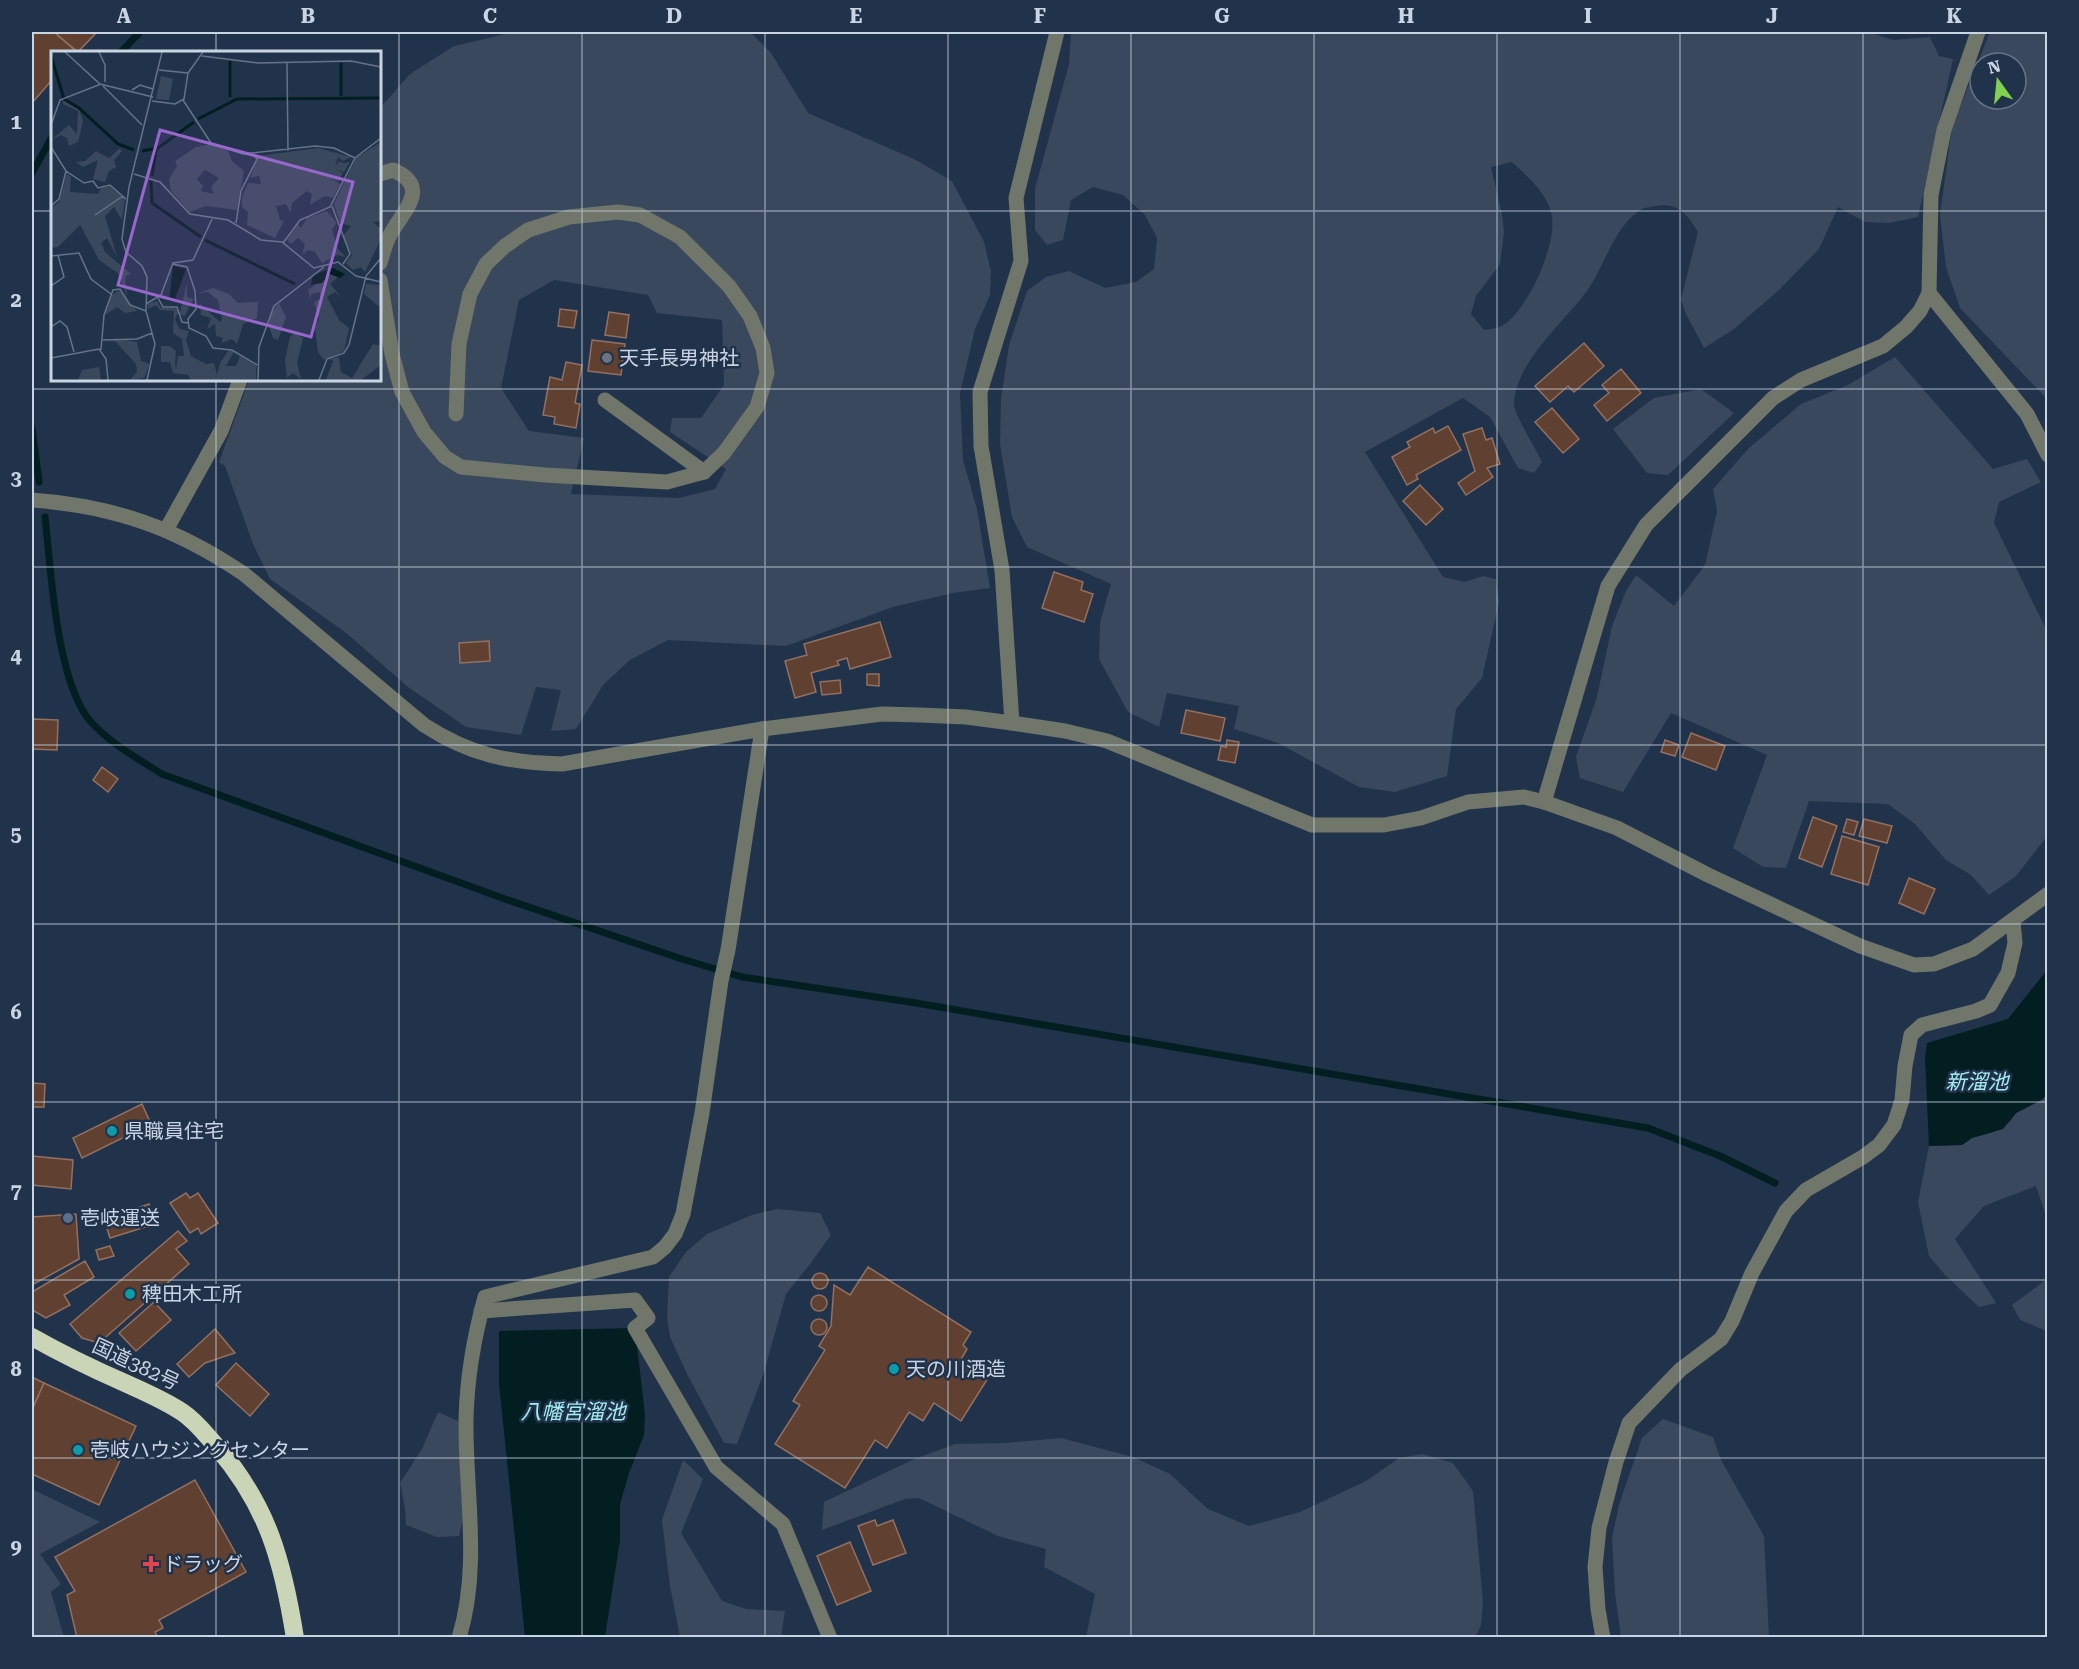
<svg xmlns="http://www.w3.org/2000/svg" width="2079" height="1669" font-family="'Roboto Serif','Noto Sans JP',serif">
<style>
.green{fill:#3a485d;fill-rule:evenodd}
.water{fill:#021e20}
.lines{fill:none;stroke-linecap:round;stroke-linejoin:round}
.stream{stroke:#021e20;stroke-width:7}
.building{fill:#5f4031;stroke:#937060;stroke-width:1.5}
.minor{stroke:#71766a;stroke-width:15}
.highway{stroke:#cad4b6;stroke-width:18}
.grid{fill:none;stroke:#cad5e4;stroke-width:1.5;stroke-opacity:0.55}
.worship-dot{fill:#6b7280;stroke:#21324b;stroke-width:2}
.culture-dot{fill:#0f9aa8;stroke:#21324b;stroke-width:2}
.service-dot{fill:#5c6f8a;stroke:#21324b;stroke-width:2}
.health-dot{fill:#e0444e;stroke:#21324b;stroke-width:2}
.labels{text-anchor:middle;stroke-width:5;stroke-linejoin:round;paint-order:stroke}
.poi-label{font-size:20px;fill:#cad5e4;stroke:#21324b;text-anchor:start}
.street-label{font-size:20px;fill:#cad5e4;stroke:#21324b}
.water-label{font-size:21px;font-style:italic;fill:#a2ebef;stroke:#21324b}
.inset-river{fill:none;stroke:#021e20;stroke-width:3}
.inset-road{fill:none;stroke:#657388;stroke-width:1.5}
.view{fill:#9767cc;fill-opacity:0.15;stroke:#9767cc;stroke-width:3}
.inset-edge{fill:none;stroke:#cad5e4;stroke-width:3}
.neatline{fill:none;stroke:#cad5e4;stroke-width:2}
.grid-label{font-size:20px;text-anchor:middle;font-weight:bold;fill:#cad5e4}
</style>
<rect width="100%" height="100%" fill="#21324b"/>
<g class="green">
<path d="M514,32H750L771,53L808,113L916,160L952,181L984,242L991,271L990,295L975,329L960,393L963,460L977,509L990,588L953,593L893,607L786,646L668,640L630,660L603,685L576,729L551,731L561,690L536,687L521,735L466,727L408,687L345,632L270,579L253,544L225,466L219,462L249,380H380V108L410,74L454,46ZM554,280L648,295L657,313L722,320L724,385L701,418H672L670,432L726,469L715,489L679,498L571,494L584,438L529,431L501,388L519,300Z"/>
<path d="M1071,32H1868L1893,40L1930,37L1939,56L1953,59L1918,217L1889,223L1865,222L1838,207L1819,249L1780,289L1734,329L1704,348L1685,312L1681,299L1698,232C1688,215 1678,202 1656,206C1652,207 1646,207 1642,209C1616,223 1604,267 1587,291C1564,322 1514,364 1514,405C1514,413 1537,451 1542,462L1534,473L1518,468L1490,417L1463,398L1365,452L1443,577L1465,582L1483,576L1496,579L1499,603L1482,678L1456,709L1447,776L1395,792L1359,787L1278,743L1234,729L1239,706L1167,693L1159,727L1128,712L1099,659L1100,622L1111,584L1027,547L1012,517L1000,444L1001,399L1009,345L1027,291L1046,277L1069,271L1105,288L1136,282L1154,269L1157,238L1145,215L1123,195L1093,187L1071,200L1063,240L1047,245L1035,230V189L1069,64ZM1512,162C1528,177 1549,195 1552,217C1556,247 1529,306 1505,324C1500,328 1491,329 1484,330L1471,314L1476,296L1500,264L1504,232L1502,214L1491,167Z"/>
<path d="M1990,32H2047V399L1960,308L1946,267L1940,215L1952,127ZM1980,63H2016V99H1980Z"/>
<path d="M1895,357L1993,469L2027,459L2041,482L1999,502L1994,523L2047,631L2048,835L2016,876L1989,895L1971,875L1946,860L1915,824L1888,804L1809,801L1786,868L1763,867L1733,848L1767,755L1671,713L1623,792L1580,778L1576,757L1597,697L1612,626L1626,591L1636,575L1674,606L1705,565L1717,511L1713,489L1749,448L1801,404L1848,385Z"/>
<path d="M1701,389L1734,413L1668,475L1647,473L1613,429L1654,398Z"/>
<path d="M2047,1094V1219L2036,1186L1984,1206L1955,1239L1996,1303L1979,1307L1945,1275L1929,1256L1918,1202L1929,1146L1962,1145L1972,1138L1991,1133L2010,1122L2016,1113L2043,1099Z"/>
<path d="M777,1209L820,1213L831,1235L810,1264L786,1294L763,1375L737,1444L724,1443L687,1374L670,1337L667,1317L669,1277L686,1252L707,1234L752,1215Z"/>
<path d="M2047,1279V1331L2020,1320L2012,1305Z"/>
<path d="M438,1412L458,1421L463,1519L459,1536L437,1537L406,1525C406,1511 403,1497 400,1483L422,1449Z"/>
<path d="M1663,1419L1713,1437L1721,1460L1764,1536L1769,1637H1621L1615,1593L1612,1538L1619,1505L1642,1438Z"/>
<path d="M1061,1438L1133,1457L1170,1474L1208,1509L1249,1526L1300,1512L1366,1481L1399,1458L1422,1454L1453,1463L1473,1491L1483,1602L1481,1625L1475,1638L1086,1637L1095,1594L1044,1567L1046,1549L998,1536L919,1498L905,1499L822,1530L824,1502L912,1460L955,1444L1005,1443Z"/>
<path d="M683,1460L703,1479L681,1533L722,1601L746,1609L785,1611L781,1637H680L670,1586L662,1520Z"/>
<path d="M32,1489L100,1522L40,1554L61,1584L51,1592L64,1637H32Z"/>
</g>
<g class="water">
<path d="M2047,970V1094L2043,1099L2016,1113L2003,1129L1972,1138L1962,1145L1929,1146L1925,1058L1927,1043L2008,1019Z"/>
<path d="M635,1328L645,1415L644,1435L629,1473L620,1504V1540L605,1637H525L499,1383V1331Z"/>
</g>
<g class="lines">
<g class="stream">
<path d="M121,52L140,32"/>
<path d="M32,173L52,137"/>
<path d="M32,428L39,482"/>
<path d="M45,517C51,570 56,682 91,722C111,744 137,758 162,774L505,899L682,959L742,977L910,1002L1648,1128L1720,1156L1775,1183"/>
</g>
</g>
<g class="building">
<path d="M32,32H54L77,52H52V80L32,103Z"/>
<path d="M54,32H97L78,52Z"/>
<path d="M560,309L577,311L574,328L558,326Z"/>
<path d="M609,312L629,315L626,338L605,335Z"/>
<path d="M592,340L625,344L621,375L588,371Z"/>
<path d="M1584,343L1604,366L1574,392L1568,386L1550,402L1535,386Z"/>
<path d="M566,362L582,365L575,403L580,404L576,428L554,424L555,417L543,415L550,377L562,380Z"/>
<path d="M1621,369L1641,393L1607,421L1594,405L1609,393L1602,385Z"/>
<path d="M1552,408L1579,439L1563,453L1535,422Z"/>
<path d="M1448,426L1461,450L1416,475L1418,479L1407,485L1392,457L1410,447L1407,442L1433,428L1435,433Z"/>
<path d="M1482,428L1486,440L1492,438L1500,464L1487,468L1493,477L1466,495L1458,483L1475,471L1463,434Z"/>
<path d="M1420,485L1443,509L1426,525L1403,501Z"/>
<path d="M1054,572L1083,582L1081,590L1093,594L1084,622L1042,608Z"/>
<path d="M880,622L891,657L850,669L847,658L837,661L839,665L811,673L816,692L795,698L785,661L807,655L804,644Z"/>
<path d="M489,641L490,661L460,663L459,643Z"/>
<path d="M867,674H879V686L867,685Z"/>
<path d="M840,680L841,693L822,695L820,682Z"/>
<path d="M1186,710L1225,718L1220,741L1181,733Z"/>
<path d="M32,719L58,720L57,750L32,749Z"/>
<path d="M1691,733L1725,746L1716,770L1682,757Z"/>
<path d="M1227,740L1239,742L1235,763L1218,760L1221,746L1226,747Z"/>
<path d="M1665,740L1679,745L1675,756L1661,752Z"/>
<path d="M102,767L118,779L108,792L93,780Z"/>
<path d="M1813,817L1837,826L1822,867L1799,858Z"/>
<path d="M1847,819L1858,822L1854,835L1843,832Z"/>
<path d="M1864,819L1892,826L1887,843L1859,836Z"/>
<path d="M1842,836L1879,847L1868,885L1831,874Z"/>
<path d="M1909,878L1935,889L1924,914L1899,903Z"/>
<path d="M32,1083L45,1084L44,1107H32Z"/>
<path d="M142,1104L151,1124L82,1158L73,1138Z"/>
<path d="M32,1156L73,1160L71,1189L32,1185Z"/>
<path d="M186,1193L190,1198L198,1193L218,1223L201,1234L198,1228L190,1233L170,1203Z"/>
<path d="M149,1204L155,1224L110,1238L104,1219Z"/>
<path d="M76,1214L79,1259L32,1285V1217Z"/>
<path d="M178,1231L187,1241L176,1249L189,1264L99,1343L82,1338L70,1324Z"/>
<path d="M110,1246L114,1256L99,1260L96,1250Z"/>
<path d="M85,1261L94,1277L64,1295L70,1305L46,1318L34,1311L32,1307V1292Z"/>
<path d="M868,1267L971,1332L963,1345L967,1349L960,1361L988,1378L961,1421L934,1403L923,1421L909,1412L887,1448L875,1440L845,1488L775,1444L800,1405L793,1401L825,1350L819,1346L831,1326L834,1285L850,1295Z"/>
<circle cx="820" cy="1281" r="8"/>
<circle cx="819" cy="1303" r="8"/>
<path d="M154,1302L171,1320L136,1351L119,1333Z"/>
<circle cx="819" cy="1327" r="8"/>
<path d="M215,1329L235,1353L205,1363L189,1377L177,1364Z"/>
<path d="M236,1363L269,1394L250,1416L216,1385Z"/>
<path d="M32,1377L44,1383L32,1410Z"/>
<path d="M44,1383L136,1426L99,1505L32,1474V1410Z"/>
<path d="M195,1480L246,1572L159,1620L163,1628L155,1632L158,1638H77L67,1595L75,1591L55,1557Z"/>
<path d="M875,1520L877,1526L893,1520L906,1553L873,1565L858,1526Z"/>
<path d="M850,1542L871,1591L837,1605L817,1556Z"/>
</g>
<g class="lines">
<g class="minor">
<path d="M380,174L393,170C432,187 403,211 390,235C385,244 383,254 380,263"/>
<path d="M380,280L392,354L402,392L424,432L445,457L461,467L545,475L667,482L704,472L724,453L757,407L767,373L763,348L750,316L729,286L680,237L640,215L618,212L569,217L528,230L505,246L486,264L470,294L459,344L456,414"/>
<path d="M1929,293L2027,414L2048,455"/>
<path d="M605,400L704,472"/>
<path d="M32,500C114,506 176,528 244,574L424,725C470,755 509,763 562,764L762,729L882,714L920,715L966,717L1012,723L1065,731L1107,741L1312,825H1384L1421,818L1468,802L1524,797L1544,802L1617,828L1708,875L1860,946L1914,965L1934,964L1973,949L2048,894"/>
<path d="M166,530L221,431L240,380"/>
<path d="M1012,723L1002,570L981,446L980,392L1021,261L1016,198L1057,32"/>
<path d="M1544,802L1608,586L1646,525L1773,398L1801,380L1883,346L1906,327L1920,311L1929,293L1931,195L1944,130L1978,32"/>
<path d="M481,1311L635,1300L648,1318L635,1328L716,1467L783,1524L830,1638"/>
<path d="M459,1638C481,1565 465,1493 466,1419C467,1378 474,1337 485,1297L653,1257L665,1247L675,1234L683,1214L702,1113L721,981L728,950L762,729"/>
<path d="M1603,1638L1598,1609L1595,1567L1599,1528L1616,1462L1629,1423L1680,1370L1721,1339L1732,1321L1752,1273L1786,1211L1806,1190L1863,1157L1879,1145L1894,1125L1902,1100L1905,1066L1911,1035L1922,1025L1976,1011L1990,1005L2008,973L2015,943L2013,921"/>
</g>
<path class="highway" d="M32,1337C62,1354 93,1369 125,1383C145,1392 164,1400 182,1412C196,1421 206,1435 217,1447C268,1506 283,1562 295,1638"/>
</g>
<path class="grid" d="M216,32V52M399,32V1638M582,32V1638M765,32V1638M948,32V1638M1131,32V1638M1314,32V1638M1497,32V1638M1680,32V1638M1863,32V1638M32,211H52M380,211H2048M216,380V1638M32,389H2048M32,567H2048M32,745H2048M32,924H2048M32,1102H2048M32,1280H2048M32,1458H2048"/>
<circle class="worship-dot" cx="607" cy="358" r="6"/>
<g class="culture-dot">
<circle cx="112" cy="1131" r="6"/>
<circle cx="130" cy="1294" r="6"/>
<circle cx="894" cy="1369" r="6"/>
<circle cx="78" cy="1450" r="6"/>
</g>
<circle class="service-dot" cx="68" cy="1218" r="6"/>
<path class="health-dot" d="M148 1555h6v6h6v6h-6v6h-6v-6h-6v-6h6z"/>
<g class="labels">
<g class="poi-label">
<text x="619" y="365">天手長男神社</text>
<text x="124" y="1138">県職員住宅</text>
<text x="80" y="1225">壱岐運送</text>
<text x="142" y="1301">稗田木工所</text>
<text x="906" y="1376">天の川酒造</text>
<text x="90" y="1457">壱岐ハウジングセンター</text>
<text x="163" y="1571">ドラッグ</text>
</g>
<g class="street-label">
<text transform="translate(136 1364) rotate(25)" y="7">国道382号</text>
</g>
<g class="water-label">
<text x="1977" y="1089">新溜池</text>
<text x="573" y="1419">八幡宮溜池</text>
</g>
</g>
<g transform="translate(51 51)">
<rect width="330" height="330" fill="#21324b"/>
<path d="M110,25L122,28L118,49L105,48ZM12,49L28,58L32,70L27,91L18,95L16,87L10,84L0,89L18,74L26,83L27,60L12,53ZM330,91V170L322,171L330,178V188L314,221L310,216L302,219L295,212L301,204L292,185L300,175L289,172L283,153L305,107ZM161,93L177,99L181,110L193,120L186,159L155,155L139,161L120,140L118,128L126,115L124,110L145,96ZM154,119L168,127L160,136L163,143L150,140L152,135L146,128ZM69,97L71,100L63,109L65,116L58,120L54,131L42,128L47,109L32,116L25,111L34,110L45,100L58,107ZM267,97L300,106L292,110L287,106L284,116L288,110L292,112L299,111L293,121L284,118L292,122L287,130L279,127L289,133L282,147L274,145L259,154L261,143L256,140L241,152L240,162L235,153L225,155L229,169L233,170L224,187L196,174L197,161L191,156V146L197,132L210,133L208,125L199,127L207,105ZM16,122L20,126L19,141L47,143L50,137L59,135L74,148L71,169L63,156L54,165L66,206L56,187L50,192L54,201L80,223L74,225L76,246L68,223L48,209L29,174L7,196L0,197V157L8,151ZM276,160L286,172L281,178L286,197L295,206L286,204L271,212L264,201L257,199L251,204L254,193L247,187L240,193L236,189L247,173L250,177L256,167ZM279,223L287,226L279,233L291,247L284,241L276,246L288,269L298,277L293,300L273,309L267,301L264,277L268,268L263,251L269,248V241L260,243V250L257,239ZM136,232V246L142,248L134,265L126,263L124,269L129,278L138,280L135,289L140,305L155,313L163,312L166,324L169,312L178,299L183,301L175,315H185L189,305L205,315V329H140L137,324L122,322L119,311H110V295H119L125,300L124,312L125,319L127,305H133L131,288L122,282L123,260L109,259L105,254L97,258V253L106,250L110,257H124L129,261ZM315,233L330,234V257L313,243ZM162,237L178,243L187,252L207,251L206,267L192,273L186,293L181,288L170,292L172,287L165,285L164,273L156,278L160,267L150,264L149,253L169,271L171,268L167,249L157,241L147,242ZM68,239L86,260L74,262L66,256L54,264L61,244ZM228,252L235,266L227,289L222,287L218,275L220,262ZM244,282L252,287L246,312L250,328L242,322L236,327L234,309L239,286ZM69,288L86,291L90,310L99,313L93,327L79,329L86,321L85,313L64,290L56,291ZM322,293L330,295V314L310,329H275L282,310L279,308L288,306L290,321L301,327ZM48,316L50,329H27L31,319Z" fill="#3a485d" fill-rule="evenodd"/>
<path d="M122,215L135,218L124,248L118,250ZM282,217L294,223L289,227L279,223L271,232L260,234L262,224Z" fill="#021e20"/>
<path class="inset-river" d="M0,5L13,48L28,57L67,93L83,99M290,45V12M179,46V10M147,68L186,48L330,47M91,100L107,97L143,71M101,125L105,99M100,130L101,152L150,186M154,189L244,233"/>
<path class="inset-road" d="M14,1L49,33L102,46M48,1L54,14V31M151,5L208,12L300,10L330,16M236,12L237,100M108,19L137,22M52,35L91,74M81,39L89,34L102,38M132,49L160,92L192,103L264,95L283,97L304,107M101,50L124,53L133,48L137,22L152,1M0,74L9,49L50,33M0,96L15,120L33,132L42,130L47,137L59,134L75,148M83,123L109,131L139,163L177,169L210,189L231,191L263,217L287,211L305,225L330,231M0,155L8,148L15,120M281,155L299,203L292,213M44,164L72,145M185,172L190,140L206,108L202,104M232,192L249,169L279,156L304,107L330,87M0,205L28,202L40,228L60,243M121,213L136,216L144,240L145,258L137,268L138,277L155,285L162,297L181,299L206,314M0,235L13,226L7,204M107,247L112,256H126L131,271L137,272M95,253L110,244L122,212L142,209L162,166M0,276L9,270L16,276L23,301M52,289L86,288L101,282M50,299L53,264L62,239L69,238L79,254L95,260M0,307L48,298L55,308L57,329M96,329L104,293L95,260L96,226L91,215L75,201L71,188L78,136L111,1M207,329L208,296L223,255L273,216M268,329L276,308L293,302L298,294L315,225L330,207"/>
<path class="view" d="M109,79L302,131L260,286L67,234Z"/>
<rect width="330" height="330" class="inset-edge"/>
</g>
<rect width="2079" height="1669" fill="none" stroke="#21324b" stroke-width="66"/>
<g transform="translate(1998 81) rotate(345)"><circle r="28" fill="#21324b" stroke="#657388" stroke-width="1.5"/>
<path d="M0-4.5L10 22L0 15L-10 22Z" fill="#81d050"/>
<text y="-9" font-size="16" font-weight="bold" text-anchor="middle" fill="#cad5e4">N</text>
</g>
<rect x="33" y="33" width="2013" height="1603" class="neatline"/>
<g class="grid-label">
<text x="124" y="23">A</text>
<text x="308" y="23">B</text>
<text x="490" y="23">C</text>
<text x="674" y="23">D</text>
<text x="856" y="23">E</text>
<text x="1040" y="23">F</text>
<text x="1222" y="23">G</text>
<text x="1406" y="23">H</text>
<text x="1588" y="23">I</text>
<text x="1772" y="23">J</text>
<text x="1954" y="23">K</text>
<text x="16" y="129">1</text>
<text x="16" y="307">2</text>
<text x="16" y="485">3</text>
<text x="16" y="663">4</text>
<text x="16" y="841">5</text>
<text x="16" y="1019">6</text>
<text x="16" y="1198">7</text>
<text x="16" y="1376">8</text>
<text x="16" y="1554">9</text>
</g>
</svg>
